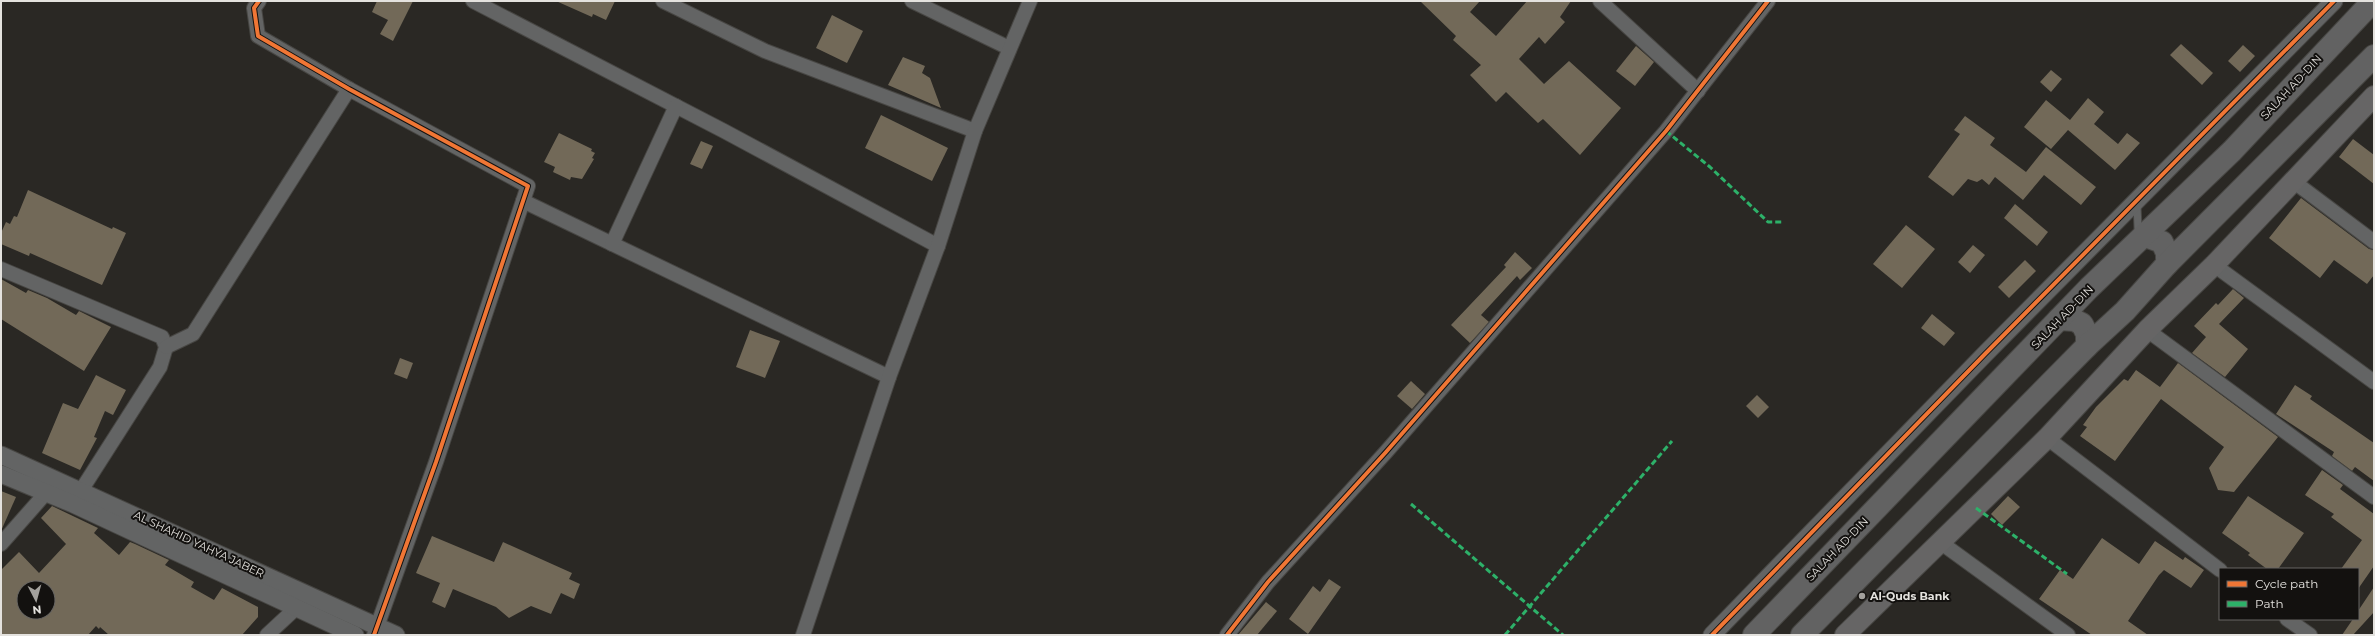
<svg xmlns="http://www.w3.org/2000/svg" width="2375" height="636" font-family="Montserrat,sans-serif">
<style>
.building{fill:#726958;fill-rule:evenodd}
.lines{fill:none;stroke-linecap:round;stroke-linejoin:round}
.service-casing{stroke:#474643;stroke-width:9}
.minor-casing{stroke:#474643;stroke-width:16}
.tertiary-casing{stroke:#474643;stroke-width:19}
.secondary-casing{stroke:#474643;stroke-width:22}
.trunk-casing{stroke:#474643;stroke-width:24}
.service{stroke:#636464;stroke-width:7}
.minor{stroke:#636464;stroke-width:14}
.tertiary{stroke:#636464;stroke-width:17}
.secondary{stroke:#666565;stroke-width:20}
.trunk{stroke:#626262;stroke-width:22}
.quiet{stroke:#2db169;stroke-width:3;stroke-dasharray:6 3;stroke-linecap:butt}
.cycleway-casing{stroke:#13110f;stroke-width:6}
.cycleway{stroke:#f07635;stroke-width:4}
.poi-dot{fill:#a3a19d;stroke:#13110f;stroke-width:1.5}
.labels{text-anchor:middle;stroke-width:4;stroke-linejoin:round;paint-order:stroke}
.street-label{font-size:11px;fill:#e4e2de;stroke:#13110f}
.poi-label{font-size:11px;font-weight:bold;fill:#e4e2de;stroke:#13110f;text-anchor:start}
</style>
<rect width="100%" height="100%" fill="#2a2824"/>
<g class="building">
<path d="M377,1H413L393,41L380,34L388,20L372,12Z"/>
<path d="M556,1H615L606,20L593,14L592,17Z"/>
<path d="M1420,1H1480L1470,12L1496,36L1527,1H1571L1560,17L1565,22L1545,44L1539,37L1519,59L1544,84L1569,61L1621,108L1580,155L1543,119L1538,123L1506,92L1496,102L1470,75L1481,65L1453,40L1456,36Z"/>
<path d="M832,15L863,31L847,63L816,48Z"/>
<path d="M2181,44L2213,73L2202,85L2170,55Z"/>
<path d="M2243,45L2255,56L2240,72L2228,61Z"/>
<path d="M1636,46L1654,62L1635,86L1616,71Z"/>
<path d="M903,57L925,66L922,73L930,78L941,108L888,85Z"/>
<path d="M2051,70L2062,79L2051,92L2040,82Z"/>
<path d="M2088,98L2104,112L2094,124L2118,144L2127,133L2140,143L2115,170L2068,130L2051,149L2024,127L2046,100L2070,120Z"/>
<path d="M881,115L948,148L932,181L865,148Z"/>
<path d="M1965,116L1995,138L1990,145L2026,172L2046,147L2096,187L2081,205L2044,175L2023,200L1995,177L1989,185L1982,179L1977,182L1968,179L1953,196L1928,177L1960,134L1954,130Z"/>
<path d="M559,133L592,149L591,151L595,153L592,158L594,159L582,179L571,177L570,180L553,172L555,167L544,162Z"/>
<path d="M2353,139L2374,155V184L2339,157Z"/>
<path d="M701,141L713,146L702,169L690,164Z"/>
<path d="M28,190L112,229L113,227L126,233L102,285L30,253L29,256L1,244V233L6,222L10,224L14,216L17,217Z"/>
<path d="M2301,198L2369,249L2374,250V275L2367,284L2334,260L2320,278L2269,238Z"/>
<path d="M2015,204L2048,232L2037,246L2004,218Z"/>
<path d="M1906,225L1935,249L1902,288L1873,264Z"/>
<path d="M1973,245L1985,255L1970,273L1958,262Z"/>
<path d="M1515,252L1532,268L1520,280L1517,276L1481,315L1489,322L1470,343L1451,325L1506,267L1504,265Z"/>
<path d="M2025,260L2036,271L2009,298L1998,287Z"/>
<path d="M1,279L26,293L28,290L47,298L76,315L79,311L111,327L84,371L1,319Z"/>
<path d="M2233,289L2244,298L2219,324L2248,349L2225,377L2192,353L2206,337L2194,326L2216,303L2218,305Z"/>
<path d="M1932,314L1955,333L1944,346L1921,328Z"/>
<path d="M750,330L780,341L765,378L736,367Z"/>
<path d="M400,358L413,363L407,379L394,374Z"/>
<path d="M2178,363L2278,437L2234,492L2218,490L2209,468L2224,447L2161,399L2115,461L2080,436L2087,427L2083,425L2096,407L2124,379L2128,381L2136,370L2160,387Z"/>
<path d="M96,375L126,390L113,415L105,411L94,437L97,438L80,470L42,453L63,403L78,409Z"/>
<path d="M1411,381L1425,394L1412,409L1397,396Z"/>
<path d="M2295,385L2312,396L2310,399L2374,443V481L2355,467L2352,471L2332,456L2334,452L2276,414Z"/>
<path d="M1757,395L1769,407L1758,418L1746,406Z"/>
<path d="M2322,470L2343,485L2340,489L2374,514V566L2358,589V569H2341L2362,540L2331,517L2334,514L2305,495Z"/>
<path d="M1,491L16,497L1,531Z"/>
<path d="M2008,496L2020,507L2002,525L1991,514Z"/>
<path d="M2248,496L2304,533L2278,569H2267L2248,555L2250,553L2222,533Z"/>
<path d="M52,506L98,528L94,533L119,555L130,542L135,544L169,560L165,565L194,582L191,587L214,600L222,588L258,607V617L242,635H109L100,627L99,629L96,626L88,635H1V570L19,552L39,573L66,544L41,518ZM24,588H48V612H24Z"/>
<path d="M432,536L494,562L503,542L572,573L569,579L580,584L574,599L561,593L551,614L531,606L509,618L496,607L453,589L445,608L432,602L440,583L416,573Z"/>
<path d="M2102,538L2139,564L2155,541L2183,560L2185,557L2204,570L2191,588L2164,570L2159,575L2128,621L2148,635H2092L2039,599L2060,570L2073,579Z"/>
<path d="M1329,579L1341,587L1308,634L1289,619L1313,586L1320,592Z"/>
<path d="M2374,587V612L2353,635H2342L2353,619H2358V611Z"/>
<path d="M1266,602L1277,611L1257,635H1238Z"/>
</g>
<g class="lines">
<g class="service-casing">
<path id="service" d="M2137,205L2138,228L2142,233"/>
</g>
<g class="minor-casing">
<g id="minor">
<path d="M259,1L254,8L258,36L349,89L528,186L436,462L374,635"/>
<path d="M473,1L724,131L938,246"/>
<path d="M663,1L765,51L975,131"/>
<path d="M912,1L1009,48"/>
<path d="M1600,1L1698,91"/>
<path d="M2293,181L2374,242"/>
<path d="M523,201L889,377"/>
<path d="M612,244L676,106"/>
<path d="M2214,265L2374,382"/>
<path d="M1,269L162,337L166,347L160,367L75,500"/>
<path d="M2147,330L2374,497"/>
<path d="M166,347L193,334L349,89"/>
<path d="M2047,438L2220,570"/>
<path d="M1940,542L2068,635"/>
<path d="M1,544L45,494"/>
<path d="M2287,619L2310,635"/>
<path d="M267,635L295,609"/>
<path d="M803,635L889,377L938,246L975,131L1030,1"/>
<path d="M1227,635L1268,582L1386,452L1666,131L1768,1"/>
</g>
</g>
<g class="tertiary-casing">
<g id="tertiary">
<path d="M1,455L396,635"/>
<path d="M1,474L73,504L355,635"/>
<path d="M1712,635L1985,354L2334,1"/>
</g>
</g>
<g class="secondary-casing">
<path id="secondary" d="M1845,635L2047,438L2147,330L2214,265L2374,96"/>
</g>
<g class="trunk-casing">
<g id="trunk">
<path d="M2145,236L2162,242L2167,253V264"/>
<path d="M2059,319L2074,320L2082,324L2087,334V346"/>
<path d="M1754,635L2089,288L2232,151L2373,1"/>
<path d="M1802,635L2087,346L2125,311L2167,264L2374,56"/>
</g>
</g>
<use href="#service" class="service"/>
<use href="#minor" class="minor"/>
<use href="#tertiary" class="tertiary"/>
<use href="#secondary" class="secondary"/>
<use href="#trunk" class="trunk"/>
<g class="quiet">
<path d="M1666,131L1710,167L1768,222H1782"/>
<path d="M1411,504L1563,635"/>
<path d="M1976,508L2067,574"/>
<path d="M1505,635L1672,441"/>
</g>
<g class="cycleway-casing">
<g id="cycleway">
<path d="M259,1L254,8L258,36L349,89L528,186L436,462L374,635"/>
<path d="M1227,635L1268,582L1386,452L1666,131L1768,1"/>
<path d="M1712,635L1985,354L2334,1"/>
</g>
</g>
<use href="#cycleway" class="cycleway"/>
</g>
<circle class="poi-dot" cx="1862" cy="596" r="4"/>
<g class="labels">
<g class="street-label">
<text transform="translate(2291 87) rotate(-47)" y="4">SALAH AD-DIN</text>
<text transform="translate(2062 317) rotate(-46)" y="4">SALAH AD-DIN</text>
<text transform="translate(199 544) rotate(25)" y="4">AL SHAHID YAHYA JABER</text>
<text transform="translate(1837 549) rotate(-46)" y="4">SALAH AD-DIN</text>
</g>
<g class="poi-label">
<text x="1870" y="600">Al-Quds Bank</text>
</g>
</g>
<rect width="2375" height="636" fill="none" stroke="#e4e2de" stroke-width="4"/>
<rect x="2219" y="568" width="140" height="52" fill="#13110f" stroke="#676562"/>
<rect x="2227" y="581" width="20" height="6" fill="#f07635" stroke="#676562"/>
<text x="2255" y="588" font-size="12" fill="#e4e2de">Cycle path</text>
<rect x="2227" y="601" width="20" height="6" fill="#2db169" stroke="#676562"/>
<text x="2255" y="608" font-size="12" fill="#e4e2de">Path</text>
<g transform="translate(36 600) rotate(174)"><circle r="19" fill="#13110f" stroke="#676562"/>
<path d="M0-3L7 15L0 10L-7 15Z" fill="#a3a19d"/>
<text y="-6" font-size="11" font-weight="bold" text-anchor="middle" fill="#e4e2de">N</text>
</g>
</svg>
